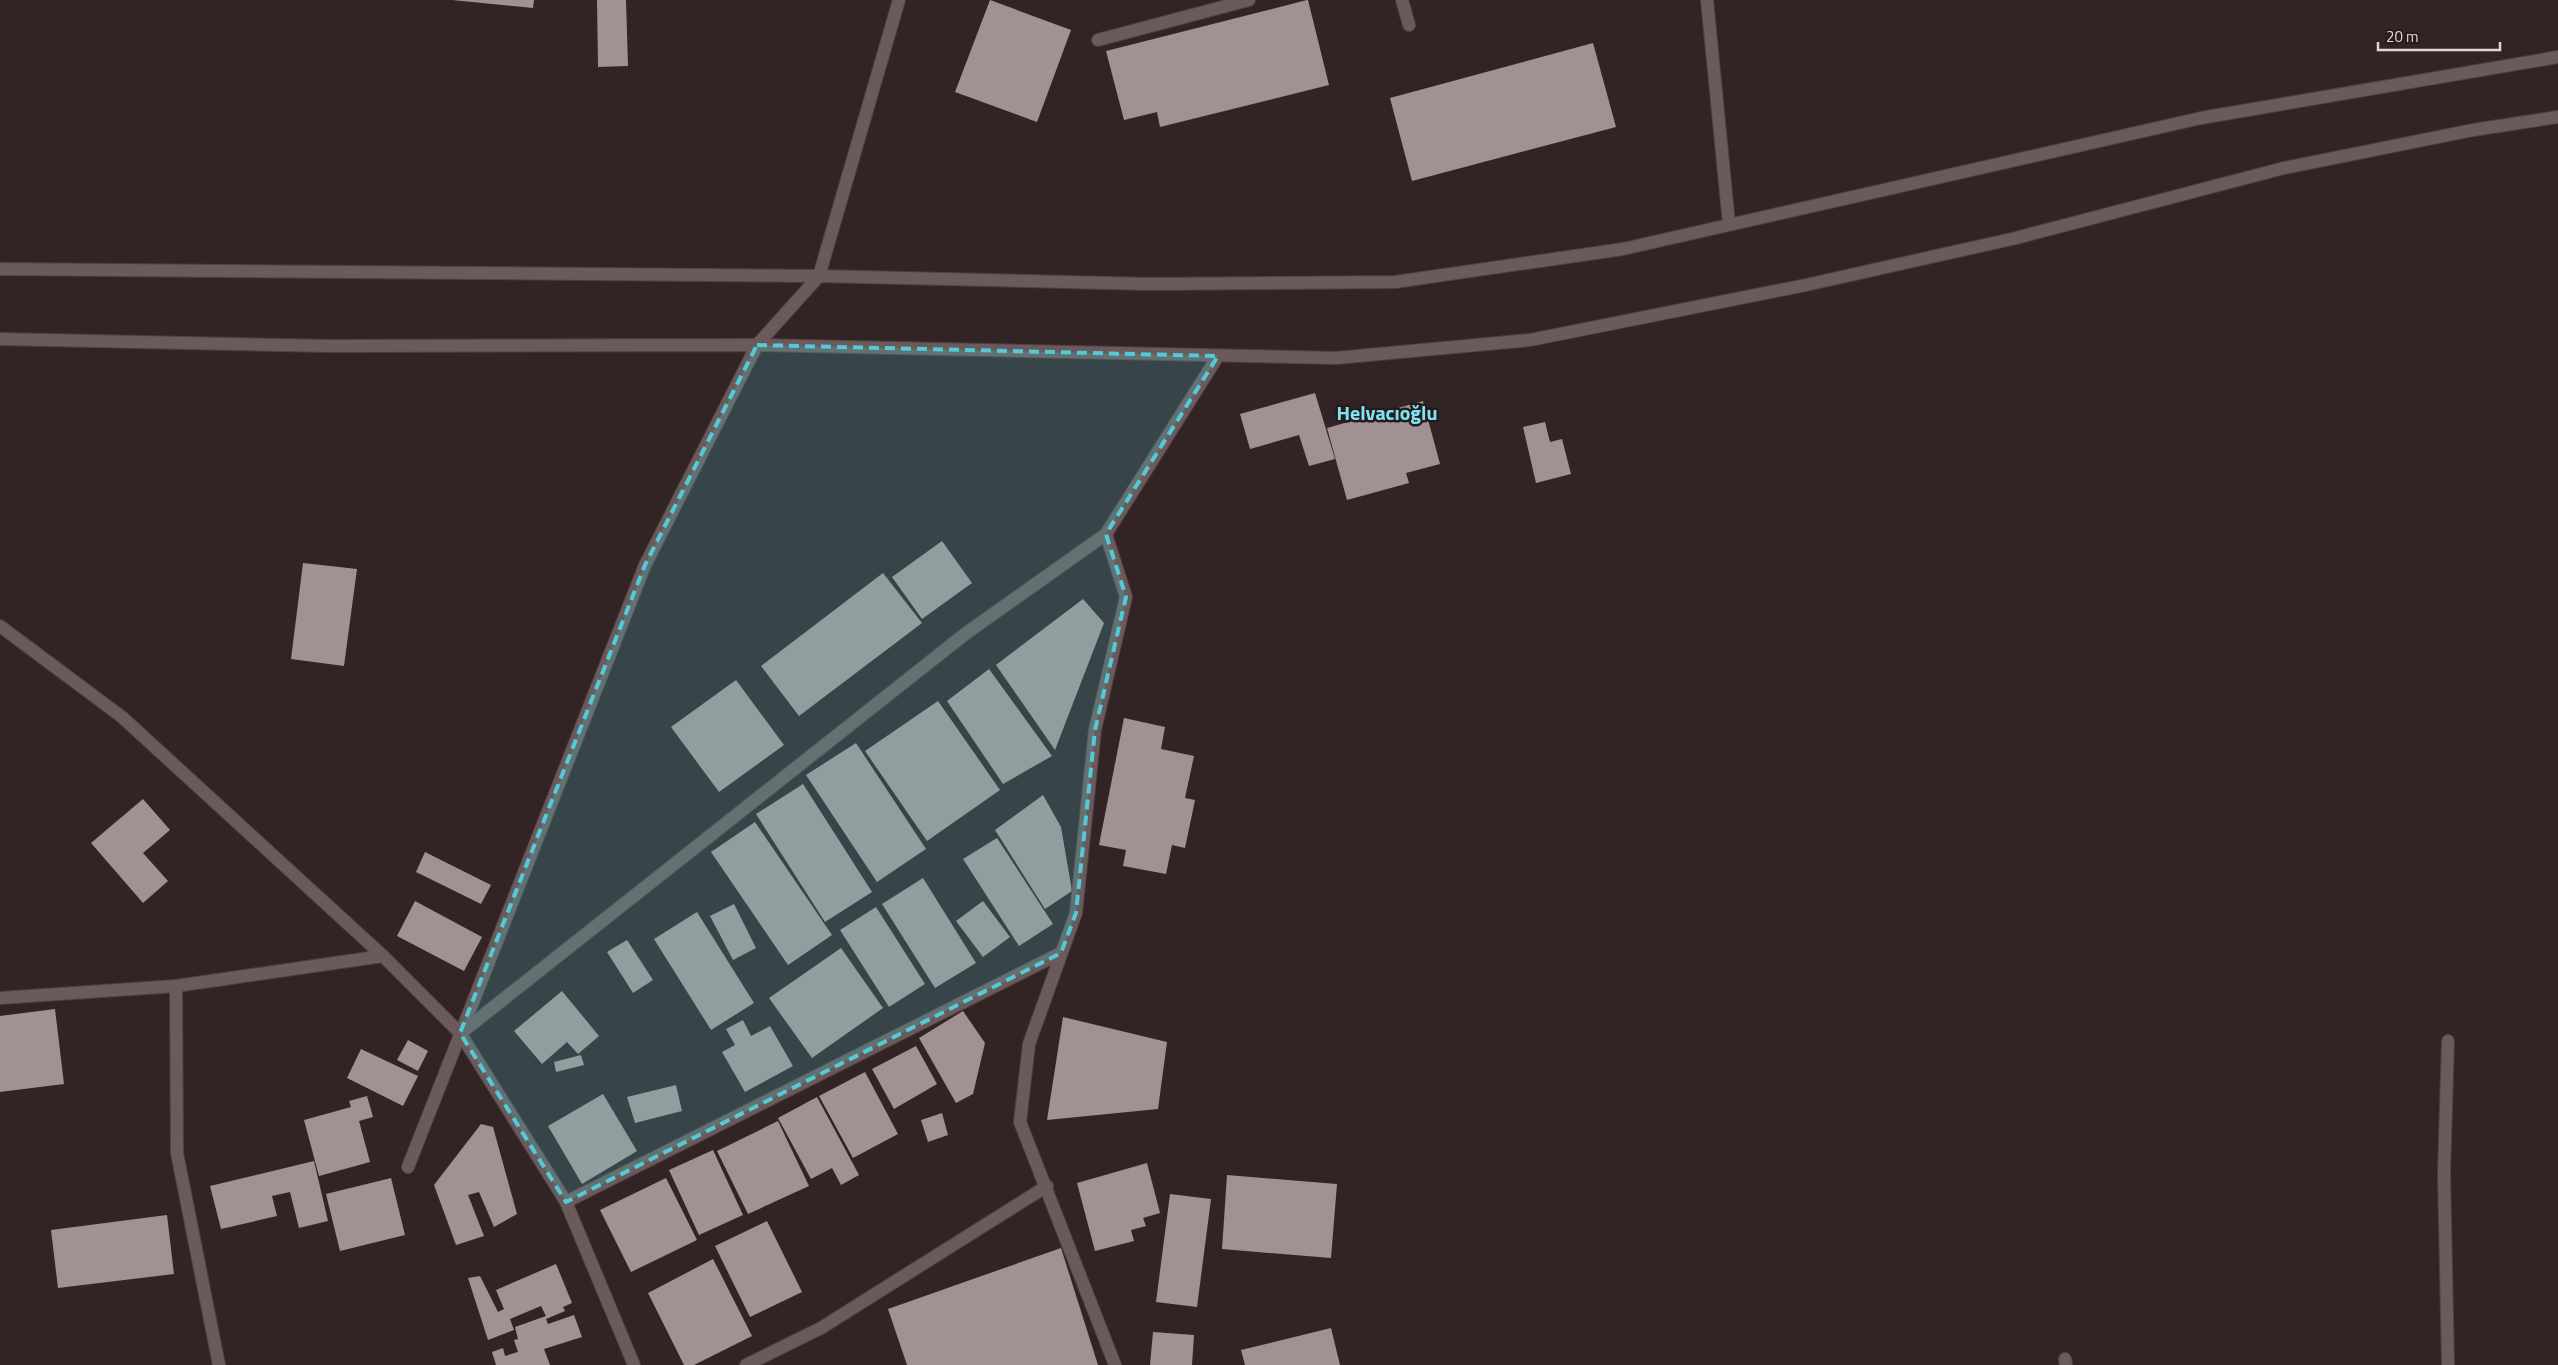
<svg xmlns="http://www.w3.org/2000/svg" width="2558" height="1365" font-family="'Titillium Web',sans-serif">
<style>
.building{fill:#a29192}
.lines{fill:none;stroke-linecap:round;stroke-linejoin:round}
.minor-casing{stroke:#4d4143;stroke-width:14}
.minor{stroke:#6a5a5b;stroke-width:12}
.marked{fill:#52cbd7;fill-opacity:0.2;stroke:#52cbd7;stroke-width:4;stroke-dasharray:10 6;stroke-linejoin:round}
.labels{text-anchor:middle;stroke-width:5;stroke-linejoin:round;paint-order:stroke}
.district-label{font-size:20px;font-weight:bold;fill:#7be6f1;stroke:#281b1c}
</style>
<rect width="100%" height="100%" fill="#322425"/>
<g class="building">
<path d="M452,0H534L533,8Z"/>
<path d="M597,0H626L628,66L598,67Z"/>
<path d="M990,0L1071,30L1037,122L955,92Z"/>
<path d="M1307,0H1308L1329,85L1160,127L1157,112L1124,120L1106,51Z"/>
<path d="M1593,43L1616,127L1412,181L1390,98Z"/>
<path d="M1315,393L1335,459L1309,466L1299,435L1250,449L1240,414Z"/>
<path d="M1423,401L1440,464L1406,473L1409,483L1347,500L1327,428Z"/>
<path d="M1545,422L1550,442L1562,439L1571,474L1536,483L1523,427Z"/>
<path d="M942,541L972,583L922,619L892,577Z"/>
<path d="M303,563L357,569L344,666L291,659Z"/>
<path d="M883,573L922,623L799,716L761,666Z"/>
<path d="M1083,599L1104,623L1055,750L996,665Z"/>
<path d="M989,669L1052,756L1003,784L947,701Z"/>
<path d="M736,680L784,745L719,792L671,727Z"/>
<path d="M938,701L1000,790L927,841L865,751Z"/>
<path d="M1124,718L1165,727L1161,749L1194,756L1185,798L1195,800L1185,848L1172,845L1166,874L1123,866L1126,850L1099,845Z"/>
<path d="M856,743L926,849L877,882L806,775Z"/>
<path d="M803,784L872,892L825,922L756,814Z"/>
<path d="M1043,795L1061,827L1072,891L1045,909L995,830Z"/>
<path d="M143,799L170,830L143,853L168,881L143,903L91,843Z"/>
<path d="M755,822L832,935L788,965L711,852Z"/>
<path d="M997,838L1053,924L1019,946L963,859Z"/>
<path d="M425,852L491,885L481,904L416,872Z"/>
<path d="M923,878L976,963L935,988L882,904Z"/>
<path d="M415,901L482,937L464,971L397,936Z"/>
<path d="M983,901L1010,937L983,957L956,921Z"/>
<path d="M734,904L756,948L733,960L710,916Z"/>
<path d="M876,907L925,984L889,1007L840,930Z"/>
<path d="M697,912L754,1003L711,1030L654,939Z"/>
<path d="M627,940L653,980L633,993L607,952Z"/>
<path d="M841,948L883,1008L812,1058L769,998Z"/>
<path d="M562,991L599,1036L578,1054L567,1042L542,1064L514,1031Z"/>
<path d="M55,1009L64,1084L0,1092V1016Z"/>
<path d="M963,1011L985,1043L973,1094L956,1103L919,1038Z"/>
<path d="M1063,1017L1167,1042L1158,1109L1047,1120Z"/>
<path d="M743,1020L751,1036L770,1026L793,1066L745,1092L722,1052L735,1045L726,1029Z"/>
<path d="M408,1040L428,1051L418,1071L397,1060Z"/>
<path d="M916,1046L937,1084L894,1109L872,1069Z"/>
<path d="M361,1049L418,1076L403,1106L347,1078Z"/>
<path d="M581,1055L584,1065L556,1072L554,1062Z"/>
<path d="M865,1072L898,1134L853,1158L819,1096Z"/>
<path d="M676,1085L682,1111L635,1123L627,1097Z"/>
<path d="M603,1094L637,1151L582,1184L548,1126Z"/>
<path d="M367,1096L373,1117L359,1121L370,1162L319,1176L304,1120L351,1107L349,1101Z"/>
<path d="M817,1097L859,1175L841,1185L832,1168L811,1179L778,1118Z"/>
<path d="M942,1113L948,1135L928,1142L921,1120Z"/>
<path d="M778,1121L809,1186L748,1214L717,1151Z"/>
<path d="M481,1124L493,1127L517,1214L494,1227L479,1192L468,1195L484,1236L456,1245L434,1185Z"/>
<path d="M713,1150L743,1215L699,1235L669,1170Z"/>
<path d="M314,1161L328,1221L299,1228L290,1192L272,1196L277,1216L221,1229L210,1186Z"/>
<path d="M1147,1163L1160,1213L1143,1218L1146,1226L1131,1230L1134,1241L1095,1251L1077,1183Z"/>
<path d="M1227,1175L1337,1184L1331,1258L1222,1249Z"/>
<path d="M391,1178L405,1235L340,1251L326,1194Z"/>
<path d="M666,1178L697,1240L631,1272L600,1210Z"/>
<path d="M1170,1194L1211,1199L1197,1307L1156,1302Z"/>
<path d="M167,1215L174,1274L58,1288L51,1230Z"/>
<path d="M767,1221L802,1292L750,1317L715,1246Z"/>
<path d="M1061,1248L1098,1365H907L888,1309Z"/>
<path d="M713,1259L752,1336L694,1365H684L648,1293Z"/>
<path d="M556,1264L572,1303L563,1307L565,1311L546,1319L548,1324L574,1315L582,1337L544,1349L550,1365H496L492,1352L503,1348L505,1356L518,1352L514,1340L518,1339L515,1327L546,1316L541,1306L510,1319L514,1330L488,1340L468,1278L480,1276L498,1312L504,1309L496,1290Z"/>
<path d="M1331,1328L1340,1365H1245L1241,1350Z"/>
<path d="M1153,1332L1194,1335L1192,1365H1150Z"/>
</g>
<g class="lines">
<g class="minor-casing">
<g id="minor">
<path d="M1402,0L1409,25"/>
<path d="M1707,0L1729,224"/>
<path d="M1098,40L1249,0"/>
<path d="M0,269L819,276L1150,284L1395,282L1623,249L2201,118L2558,57"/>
<path d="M0,339L330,346L757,345L1336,358L1530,340L1806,285L2016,238L2284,168L2473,130L2558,117"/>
<path d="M1106,534L1126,597L1095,730L1076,913L1029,1044L1020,1122L1115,1365"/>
<path d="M0,626L122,717L383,956L460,1033L566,1202L634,1365"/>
<path d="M176,986L383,956"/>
<path d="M0,998L176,986L177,1153L219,1365"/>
<path d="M462,1032L965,634L1106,534L1218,356"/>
<path d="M2448,1041L2444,1173L2448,1365"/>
<path d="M408,1167L645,565L757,345L819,276L899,0"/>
<path d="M566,1202L1061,953"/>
<path d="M2065,1359L2066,1365"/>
<path d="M746,1365L821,1328L1047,1186"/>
</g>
</g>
<use href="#minor" class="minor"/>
</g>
<path class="marked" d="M757,345L1218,356L1106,534L1126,597L1095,730L1076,913L1061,953L566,1202L460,1033L645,565Z"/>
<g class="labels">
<g class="district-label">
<text x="1387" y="420">Helvacıoğlu</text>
</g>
</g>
<path d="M2378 42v8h122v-8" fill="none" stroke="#e0d6d7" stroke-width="2.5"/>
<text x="2386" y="42" font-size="15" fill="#e0d6d7" stroke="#281b1c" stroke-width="4" paint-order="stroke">20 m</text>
</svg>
